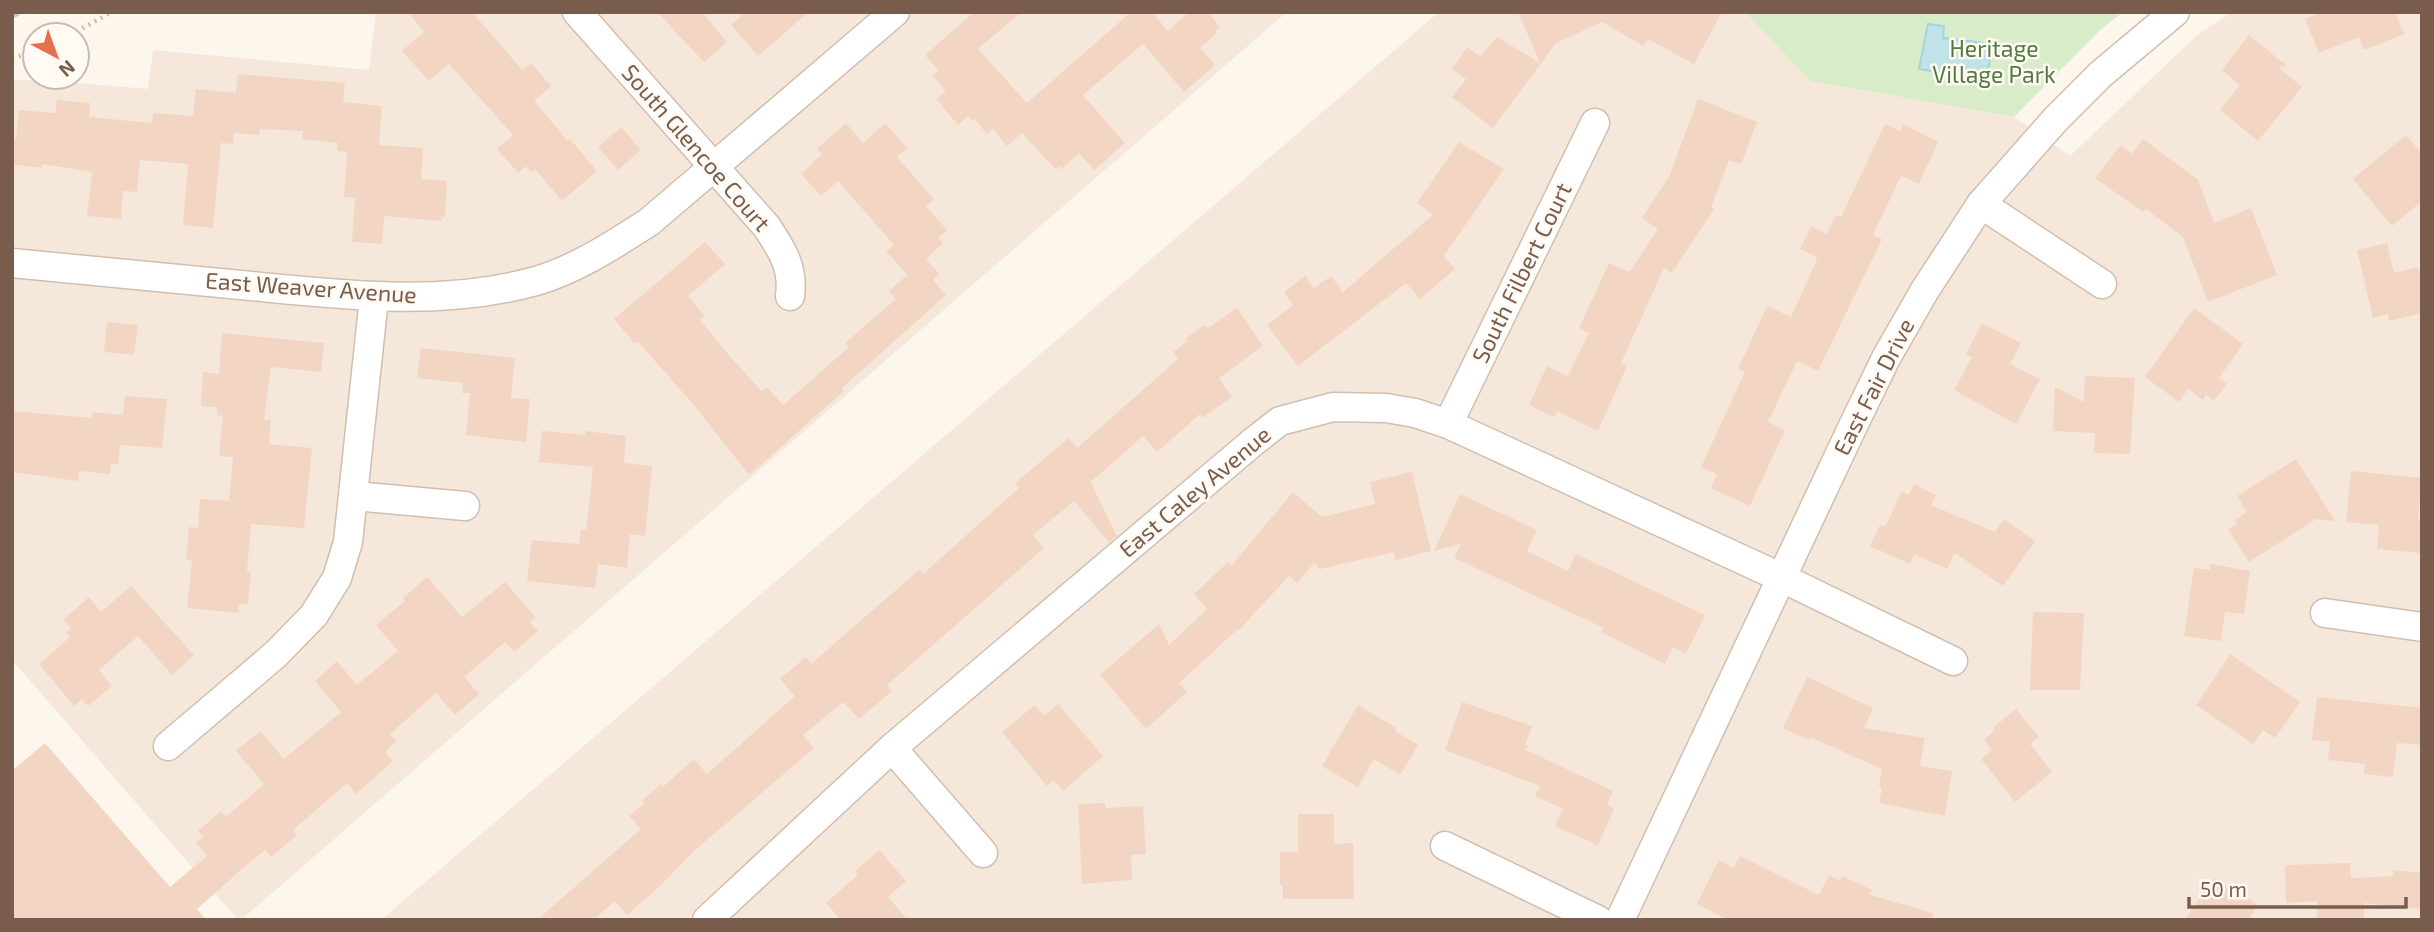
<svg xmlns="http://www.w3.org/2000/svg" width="2434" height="932" font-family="'Exo 2',sans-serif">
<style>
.residential{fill:#f5e8da}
.green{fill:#d8ecc9}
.water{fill:#bfe3e8;stroke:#a5d3da;stroke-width:2}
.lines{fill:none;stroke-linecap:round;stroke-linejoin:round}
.stream{stroke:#a5d3da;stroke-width:9}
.building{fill:#f3d5c3}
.minor-casing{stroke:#d1beb0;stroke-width:31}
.path{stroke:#d9b8a5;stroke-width:4.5;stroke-dasharray:2 5;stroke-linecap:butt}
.minor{stroke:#fff;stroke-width:28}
.labels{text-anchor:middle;stroke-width:5;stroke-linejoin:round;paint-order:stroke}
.park-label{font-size:23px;fill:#537a41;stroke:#fffaf3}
.street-label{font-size:23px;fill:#7a5c4d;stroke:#fffaf3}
</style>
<rect width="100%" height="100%" fill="#fdf6ec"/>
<g class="residential">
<path d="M376,12H1287L241,920H238L12,660V80H43L148,89L153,50L369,70Z"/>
<path d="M1439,12H1745L1810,81L2014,117L2070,156L2195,37L2231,12H2422V920H381Z"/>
</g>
<path class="green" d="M1745,12H2123L2100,30L2014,117L1810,81Z"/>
<path class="water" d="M1928,24L1944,26L1943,38L1993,44L1986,80L1919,69Z"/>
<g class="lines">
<path class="stream" d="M12,14L16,12"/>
</g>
<g class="building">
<path d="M408,12H472L522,70L531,63L551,86L534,101L568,141L570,139L597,171L562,201L535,169L531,173L526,166L518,173L497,149L513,135L449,64L429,81L402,51L424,32Z"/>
<path d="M657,12H702L727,42L704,62Z"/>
<path d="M745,12H809L758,56L731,25Z"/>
<path d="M974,12H1021L978,49L1027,103L1131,12H1152L1168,31L1189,12H1208L1220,27L1215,31L1217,33L1200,48L1215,65L1184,92L1143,44L1083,95L1125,143L1094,170L1079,153L1062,169L1060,166L1056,170L1022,133L1007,146L993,129L987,134L975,120L973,121L968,116L958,125L936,99L946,91L933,76L939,71L925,55Z"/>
<path d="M1518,12H1722L1694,64L1648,39L1644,46L1602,22L1556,43L1493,128L1452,97L1466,79L1452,69L1467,47L1480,56L1497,37L1540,63Z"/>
<path d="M2322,12H2395L2404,34L2364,50L2359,37L2319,53L2305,19Z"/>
<path d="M2249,35L2286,65L2279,68L2302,87L2258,141L2220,110L2240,85L2222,70Z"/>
<path d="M238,74L345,83L343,102L382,106L379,145L423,148L421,179L447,181L445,217H441V221L384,216L382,244L352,242L355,198L344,197L347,152L337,151L338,143L302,139L303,131L260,129L259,135L234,133L233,144L221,143L213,228L183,225L188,164L140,160L137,192L123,191L121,219L87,216L92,172L42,164V168L12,164V139L16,140L19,110L55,113L57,100L90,103L89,117L152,123L153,113L193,116L196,89L236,93Z"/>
<path d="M1698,99L1757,122L1741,164L1729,160L1711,207L1714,209L1672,273L1664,268L1621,363L1627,366L1598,431L1557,411L1554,417L1529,405L1547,366L1568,376L1589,333L1579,328L1609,263L1630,272L1658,229L1642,218L1669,177Z"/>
<path d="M846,123L863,143L885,123L907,148L897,157L934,199L926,206L947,230L938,238L943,243L926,259L939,274L933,280L946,295L842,388L844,391L749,475L693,404L638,342L635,344L614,319L705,242L725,264L688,296L705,316L700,320L733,360L762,391L767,387L783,405L849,347L845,343L896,299L889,291L907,275L886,251L894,245L838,181L821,196L801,174L822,154L817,149Z"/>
<path d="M1885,124L1900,131L1903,124L1938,142L1919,184L1901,176L1873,235L1882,239L1818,371L1797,361L1768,422L1785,430L1750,506L1711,488L1717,474L1701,467L1745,372L1738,369L1767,306L1791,317L1817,260L1816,257L1800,249L1811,226L1827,234L1836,215L1841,217Z"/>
<path d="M621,127L641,150L618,170L598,147Z"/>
<path d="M2406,135L2422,154V201L2392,226L2353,179Z"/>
<path d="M2143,139L2198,180L2214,223L2251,208L2277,275L2208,302L2183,237L2146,209L2143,212L2095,178L2121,145L2132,154Z"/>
<path d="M1459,142L1504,169L1444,256L1455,269L1420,299L1406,283L1298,366L1267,325L1293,305L1284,292L1305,276L1314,288L1331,276L1343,292L1433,215L1417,203Z"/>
<path d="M2387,243L2394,273L2418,267L2422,282V313L2389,321L2388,314L2373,318L2357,250Z"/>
<path d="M1237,308L1263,346L1219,378L1232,397L1202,418L1200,414L1157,452L1143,436L1092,481L1089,479L1117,536L1109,542L1074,501L1033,535L1044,548L887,685L891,692L859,719L843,702L803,735L814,748L694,851L662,884L627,915L615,901L593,920H537L641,829L629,816L644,804L642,801L661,784L663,787L694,759L707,774L795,696L780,679L806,657L811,664L920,569L923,574L1019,488L1015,483L1069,438L1077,448L1178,359L1173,352L1188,341L1186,338L1205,325L1208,328Z"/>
<path d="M2194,308L2243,344L2219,378L2227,384L2214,401L2206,395L2203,400L2188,389L2179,402L2145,377Z"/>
<path d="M107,322L138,325L134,355L104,352Z"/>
<path d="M1982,323L2021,343L2010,364L2040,379L2016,424L1954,390L1972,357L1966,354Z"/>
<path d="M222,333L324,343L321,372L271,367L264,420H271L269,444L312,448L304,528L251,524L247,572L251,573L248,604H239L238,613L187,608L192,560H186L189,527L198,528L200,499L229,501L233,457L219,456L223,416L217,415V407L201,406L203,372L219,374Z"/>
<path d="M421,348L515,358L511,398L530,399L526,442L466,435L470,393H462L463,383L417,378Z"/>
<path d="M2085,376L2135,378L2130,454L2094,453L2095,433L2053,431L2055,387L2084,402Z"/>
<path d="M125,396L167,399L162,448L120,445L118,464H111L110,474L79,471L78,481L12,472V411L92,418L93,412L123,415Z"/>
<path d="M542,431L585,435V431L626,436L624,463L652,466L645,536L630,534L627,568L598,564L595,588L527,581L532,540L579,544L581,529L586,530L591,489L593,467L539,462Z"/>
<path d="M2296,459L2335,521L2316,519L2249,562L2228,529L2237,524L2235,520L2247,512L2237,496Z"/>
<path d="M2351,471L2422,478L2418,518L2422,519L2420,553L2377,549L2379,525L2346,522Z"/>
<path d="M1412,472L1431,551L1396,560L1394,552L1320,569L1314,563L1297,583L1289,576L1239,630L1238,629L1179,683L1187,692L1146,729L1100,675L1159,624L1169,645L1207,609L1194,594L1228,562L1231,566L1293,492L1322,517L1375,504L1370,482Z"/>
<path d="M1914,484L1936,495L1931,505L1995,532L2004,519L2035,541L2003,586L1955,553L1947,569L1914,554L1910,564L1870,546L1880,525L1885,527L1902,491L1909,495Z"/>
<path d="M1460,494L1537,530L1527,551L1568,571L1576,554L1705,615L1686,654L1673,647L1665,664L1601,632L1604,628L1454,558L1461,544L1434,551Z"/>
<path d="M2210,564L2250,571L2244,614L2225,612L2221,641L2184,636L2194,568L2210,570Z"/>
<path d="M427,577L462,617L505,582L535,617L530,622L538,631L514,652L505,642L464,677L479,694L455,715L436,693L390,734L396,741L385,752L393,761L356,794L347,783L293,830L297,835L271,857L265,850L243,868L197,909L206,920H12V771L45,743L170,887L207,856L196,843L203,837L198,831L221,811L226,817L264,784L236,751L260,731L284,759L341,712L315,681L337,661L357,685L398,651L376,625L405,601L403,598Z"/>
<path d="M131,586L194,655L172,675L138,636L99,670L112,686L88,706L82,699L74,706L39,664L70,637L66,632L71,628L63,620L89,597L101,612Z"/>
<path d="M2033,612L2084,613L2080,690H2030Z"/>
<path d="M2230,654L2300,702L2275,738L2263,730L2253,744L2196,705Z"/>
<path d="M1807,677L1873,708L1864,728L1925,738L1920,766L1952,771L1945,816L1879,803L1882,787H1879L1882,769L1810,737L1809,740L1783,728Z"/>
<path d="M2317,697L2422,708V745L2397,743L2393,777L2364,774L2365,764L2328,760L2330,742L2312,740Z"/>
<path d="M1462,702L1532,726L1525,745L1528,746L1526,750L1613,791L1607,805L1614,809L1598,845L1555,826L1563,809L1535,796L1540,786L1445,750Z"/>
<path d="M1058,704L1103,756L1063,791L1054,780L1047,786L1002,732L1035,705L1044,716Z"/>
<path d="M1358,705L1396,728L1395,731L1418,745L1400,775L1374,759L1358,787L1322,766Z"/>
<path d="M2016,709L2039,737L2030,744L2052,772L2015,802L1981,759L1992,750L1984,740L1995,730L1993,728Z"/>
<path d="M1105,803V808L1143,806L1146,854L1131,855L1132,880L1082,884L1078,804Z"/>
<path d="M1298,814H1334V844L1353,843L1354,899H1283V885H1280V852H1298Z"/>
<path d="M879,850L906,881L888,897L908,920H841L826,903L858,875L855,871Z"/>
<path d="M1740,856L1819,895L1829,875L1840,881L1842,876L1872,890L1870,895L1933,913L1932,920H1728L1697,904L1719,860L1733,868Z"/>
<path d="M2350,863L2351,878L2393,876V870L2422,873V909L2364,903V918L2317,920V901L2286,903L2285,865Z"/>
<path d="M2213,878L2228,888L2230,886L2258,905L2248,920H2185Z"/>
</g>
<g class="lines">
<g class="minor-casing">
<g id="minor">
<path d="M577,12L767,227C782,250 794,268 790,296"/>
<path d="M1981,204L2102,284"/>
<path d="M12,263C92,271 171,278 251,286C346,295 442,307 536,281C577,269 613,245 649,222L895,12"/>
<path d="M1448,424L1595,123"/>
<path d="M354,496L465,506"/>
<path d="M2325,613L2422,627"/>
<path d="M168,746L276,654L314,615L337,578L348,542L374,298"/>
<path d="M892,748L983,853"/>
<path d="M1445,846L1598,920"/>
<path d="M707,920L892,748L1253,442L1280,421L1333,407L1386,408L1415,413L1448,424L1780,577L1953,661"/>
<path d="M1620,920L1853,426L1886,358L1925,290L1981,204L2055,120L2101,74L2175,12"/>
</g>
</g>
<g class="path">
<path d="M70,35L112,12"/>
<path d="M12,58L35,52"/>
</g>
<use href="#minor" class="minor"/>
</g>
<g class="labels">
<g class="park-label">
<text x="1994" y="57">Heritage<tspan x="1994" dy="26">Village Park</tspan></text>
</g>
<g class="street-label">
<text transform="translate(696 148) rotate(49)" y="8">South Glencoe Court</text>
<text transform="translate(1522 273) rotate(-64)" y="8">South Filbert Court</text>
<text transform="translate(311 288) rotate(4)" y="8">East Weaver Avenue</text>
<text transform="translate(1874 387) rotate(-63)" y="8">East Fair Drive</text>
<text transform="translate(1195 492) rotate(-40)" y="8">East Caley Avenue</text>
</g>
</g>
<rect width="2434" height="932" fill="none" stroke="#7a5c4d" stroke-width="28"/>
<g transform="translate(56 56) rotate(139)"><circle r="33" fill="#fffaf3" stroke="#cabbb1" stroke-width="2"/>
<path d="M0-5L12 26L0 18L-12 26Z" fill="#e76f51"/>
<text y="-10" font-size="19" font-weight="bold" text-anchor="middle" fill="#7a5c4d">N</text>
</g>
<path d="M2189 897v10h217v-10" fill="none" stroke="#7a5c4d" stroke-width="3.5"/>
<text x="2200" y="897" font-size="21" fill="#7a5c4d" stroke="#fffaf3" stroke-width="5" paint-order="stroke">50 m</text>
</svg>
